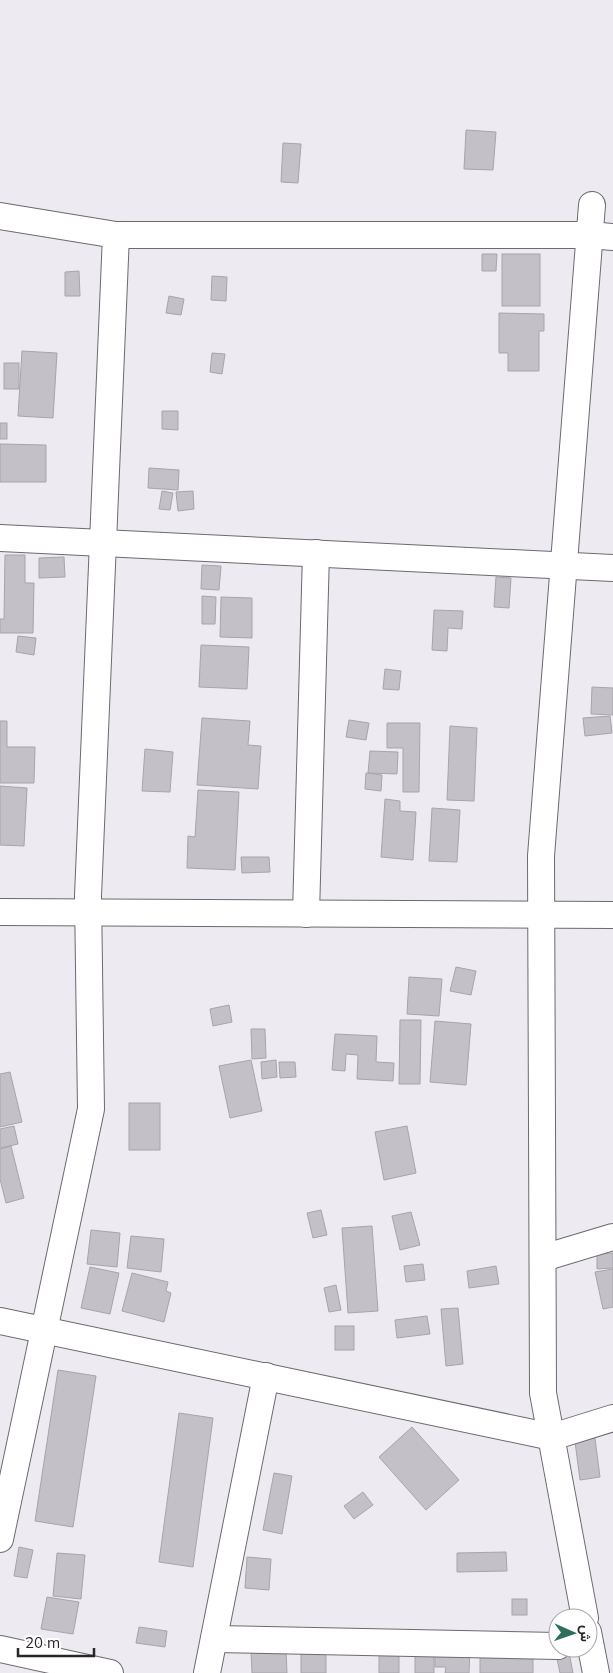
<svg xmlns="http://www.w3.org/2000/svg" width="613" height="1673" font-family="Mulish,Vazirmatn,sans-serif">
<style>
.building{fill:#c4c0c7;stroke:#a8a4ab}
.lines{fill:none;stroke-linecap:round;stroke-linejoin:round}
.street-casing{stroke:#6d6970;stroke-width:28}
.street{stroke:#fff;stroke-width:26}
</style>
<rect width="100%" height="100%" fill="#eeeaf1"/>
<g class="building">
<path d="M466,130L496,132L493,170L464,169Z"/>
<path d="M283,143L301,144L298,183L281,182Z"/>
<path d="M482,254H497L496,271H482Z"/>
<rect x="502" y="254" width="38" height="52"/>
<path d="M79,271L80,296H65V272Z"/>
<path d="M212,276L227,277L226,301L211,300Z"/>
<path d="M169,296L184,299L181,315L166,313Z"/>
<path d="M499,313L544,314V331H539V371H508V353H499Z"/>
<path d="M22,351L57,353L53,418L18,416Z"/>
<path d="M212,353L225,354L222,374L210,372Z"/>
<rect x="4" y="363" width="15" height="26"/>
<path d="M162,411H178V430L162,429Z"/>
<rect x="0" y="423" width="7" height="16"/>
<path d="M0,444L46,445V482H0Z"/>
<path d="M149,468L179,470L178,490L148,488Z"/>
<path d="M162,491L173,493L170,510L159,509Z"/>
<path d="M193,491L194,509L178,511L176,492Z"/>
<path d="M5,555H25V583H34L33,633H0V619H4Z"/>
<path d="M64,557L65,577L39,578V558Z"/>
<path d="M202,565L221,566L219,590L201,589Z"/>
<path d="M496,577L511,578L509,608L494,607Z"/>
<path d="M202,596L216,597L215,624H202Z"/>
<path d="M221,597L252,598V638L220,637Z"/>
<path d="M434,610L463,611L462,629L448,628L447,651L432,650Z"/>
<path d="M18,636L36,638L34,655L16,652Z"/>
<path d="M201,645L249,647L247,689L199,687Z"/>
<path d="M385,669L401,671L399,690L383,689Z"/>
<path d="M592,687L613,688V715L591,714Z"/>
<path d="M610,716L612,733L585,736L583,718Z"/>
<path d="M202,718L250,721L248,745L261,746L258,789L197,785Z"/>
<path d="M349,720L369,723L366,740L346,737Z"/>
<path d="M0,721H7V747H35L34,783H0Z"/>
<path d="M387,723H420L419,792H403V748H387Z"/>
<path d="M450,726L477,728L474,801L447,800Z"/>
<path d="M145,749L173,752L170,792L142,791Z"/>
<path d="M370,751L398,752L397,774L368,773Z"/>
<path d="M366,773L382,775L381,791L365,789Z"/>
<path d="M0,786L27,788L24,846L0,845Z"/>
<path d="M198,790L239,792L235,870L187,868L188,836L195,837Z"/>
<path d="M385,799L400,801V811L416,812L413,860L381,857Z"/>
<path d="M432,808L460,810L457,862L429,861Z"/>
<path d="M241,857H269L270,872L242,873Z"/>
<path d="M456,967L476,971L471,995L450,991Z"/>
<path d="M409,977L442,979L439,1016L407,1014Z"/>
<path d="M229,1005L232,1022L213,1026L210,1009Z"/>
<path d="M400,1020H421L420,1084H399Z"/>
<path d="M435,1021L471,1024L466,1085L430,1082Z"/>
<path d="M251,1029H265L266,1058L252,1059Z"/>
<path d="M335,1034L377,1036L376,1062L394,1063L393,1081L357,1079L358,1055L346,1054L345,1071L332,1070Z"/>
<path d="M251,1060L262,1111L230,1118L219,1066Z"/>
<path d="M276,1060L277,1077L262,1079L261,1062Z"/>
<path d="M279,1062H295L296,1077L280,1078Z"/>
<path d="M10,1072L22,1122L0,1127V1074Z"/>
<rect x="129" y="1103" width="31" height="47"/>
<path d="M14,1126L18,1144L0,1148V1129Z"/>
<path d="M407,1126L416,1173L384,1180L375,1132Z"/>
<path d="M11,1146L24,1198L6,1203L0,1179V1149Z"/>
<path d="M321,1210L327,1235L313,1238L307,1213Z"/>
<path d="M411,1212L420,1245L400,1250L392,1216Z"/>
<path d="M372,1226L378,1311L348,1313L342,1228Z"/>
<path d="M91,1230L120,1233L117,1267L87,1264Z"/>
<path d="M131,1236L164,1239L161,1272L127,1268Z"/>
<path d="M613,1253V1268L597,1269V1254Z"/>
<path d="M423,1264L425,1280L406,1282L404,1266Z"/>
<path d="M496,1266L499,1284L469,1288L467,1271Z"/>
<path d="M90,1267L119,1273L110,1314L81,1308Z"/>
<path d="M613,1269V1307L603,1309L595,1272Z"/>
<path d="M132,1273L168,1282L166,1291L171,1293L164,1322L122,1311Z"/>
<path d="M336,1285L341,1310L329,1312L324,1288Z"/>
<path d="M458,1308L463,1364L446,1366L441,1309Z"/>
<path d="M427,1316L430,1334L397,1338L395,1320Z"/>
<rect x="335" y="1326" width="19" height="24"/>
<path d="M58,1370L96,1376L73,1527L35,1521Z"/>
<path d="M179,1413L213,1418L193,1567L159,1562Z"/>
<path d="M412,1427L459,1480L426,1510L379,1457Z"/>
<path d="M594,1431L600,1477L580,1480L574,1434Z"/>
<path d="M274,1473L292,1476L282,1534L263,1530Z"/>
<path d="M363,1492L373,1505L354,1519L344,1506Z"/>
<path d="M19,1547L33,1550L27,1578L14,1576Z"/>
<path d="M506,1552L507,1571L457,1572V1553Z"/>
<path d="M57,1553L85,1555L81,1599L53,1596Z"/>
<path d="M247,1557L271,1559L269,1590L245,1588Z"/>
<path d="M47,1597L79,1602L73,1634L41,1629Z"/>
<rect x="512" y="1599" width="15" height="16"/>
<path d="M139,1627L167,1631L165,1647L136,1643Z"/>
<path d="M435,1647H470L469,1673H445L446,1667H435Z"/>
<rect x="301" y="1649" width="25" height="24"/>
<path d="M286,1650L287,1673H252L251,1651Z"/>
<rect x="379" y="1650" width="20" height="23"/>
<path d="M569,1652L573,1673H560L556,1654Z"/>
<path d="M434,1653V1673H415V1654Z"/>
<rect x="480" y="1654" width="53" height="19"/>
</g>
<g class="lines">
<g class="street-casing">
<g id="street">
<path d="M0,216L116,235H589L613,237"/>
<path d="M0,538L613,568"/>
<path d="M0,912L613,915"/>
<path d="M306,914L316,553"/>
<path d="M543,1258L613,1237"/>
<path d="M0,1321L552,1437L613,1418"/>
<path d="M0,1539L91,1109L88,896L116,235"/>
<path d="M585,1618L543,1393L541,856L592,205"/>
<path d="M588,1632L596,1673"/>
<path d="M214,1639L558,1646"/>
<path d="M0,1649L110,1673"/>
<path d="M207,1673L266,1376"/>
</g>
</g>
<use href="#street" class="street"/>
</g>
<g transform="translate(573 1633) rotate(92)"><circle r="24" fill="#ffffff" stroke="#a9a8a9"/>
<path d="M0-4L9 19L0 12L-9 19Z" fill="#2e6e5d"/>
<text y="-8" font-size="14" font-weight="bold" text-anchor="middle" fill="#282629">ش</text>
</g>
<path d="M18 1648v8h76v-8" fill="none" stroke="#282629" stroke-width="2.5"/>
<text x="25" y="1648" font-size="15" fill="#282629" stroke="#ffffff" stroke-width="4" paint-order="stroke">20 m</text>
</svg>
